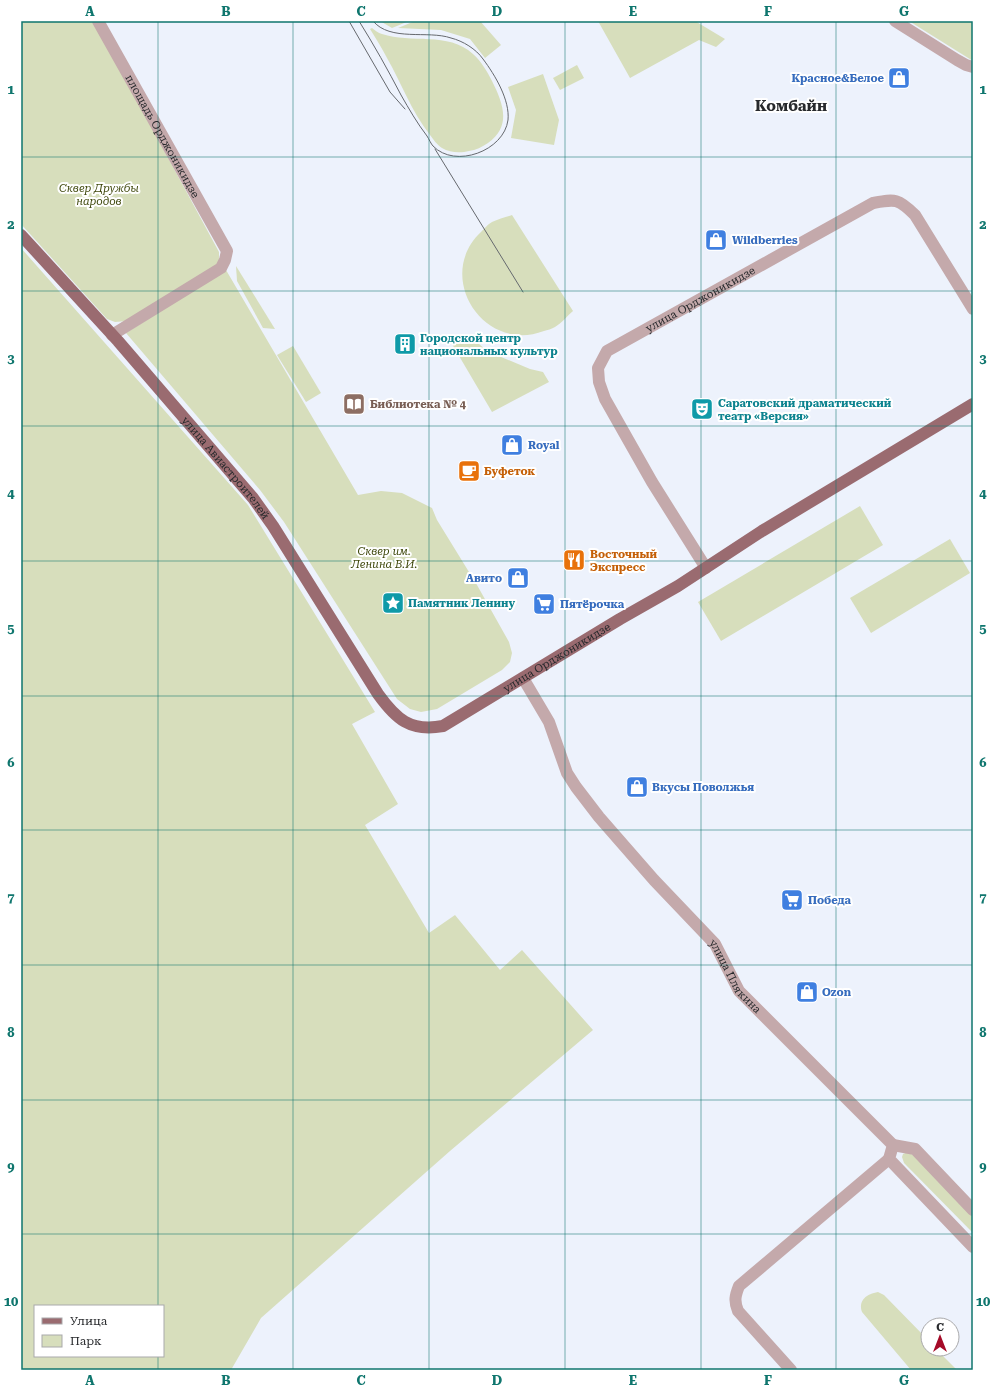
<svg xmlns="http://www.w3.org/2000/svg" width="994" height="1391" font-family="'Roboto Serif',serif">
<style>
.green{fill:#d7debc;fill-rule:evenodd}
.lines{fill:none;stroke-linecap:round;stroke-linejoin:round}
.minor{stroke:#c4a9ab;stroke-width:12}
.primary{stroke:#9a6b70;stroke-width:12}
.tram{stroke:#66696e;stroke-width:1}
.grid{fill:none;stroke:#0f766e;stroke-width:1;stroke-opacity:0.55}
.labels{text-anchor:middle;stroke-width:4;stroke-linejoin:round;paint-order:stroke}
.shop-label{font-size:11px;font-weight:bold;fill:#366cbe;stroke:#fff;text-anchor:start}
.street-label{font-size:11px;fill:#27292c;stroke:#fff}
.park-label{font-size:11px;font-style:italic;fill:#3f480c;stroke:#fff}
.culture-label{font-size:11px;font-weight:bold;fill:#0d838f;stroke:#fff;text-anchor:start}
.education-label{font-size:11px;font-weight:bold;fill:#785e54;stroke:#fff;text-anchor:start}
.food-label{font-size:11px;font-weight:bold;fill:#c56008;stroke:#fff;text-anchor:start}
.district-label{font-size:15px;font-weight:bold;fill:#27292c;stroke:#fff}
.neatline{fill:none;stroke:#0f766e;stroke-width:1.5}
.grid-label{font-size:13px;text-anchor:middle;font-weight:bold;fill:#0f766e}
</style>
<rect width="100%" height="100%" fill="#edf2fc"/>
<g class="green">
<path d="M21,21H94L219,252V261L214,268L127,321L115,322L107,319L21,224Z"/>
<path d="M380,21H409L392,28Z"/>
<path d="M415,21H480L501,45L485,58L470,39L441,30L398,28Z"/>
<path d="M598,21H695L725,39L716,47L699,40L630,78Z"/>
<path d="M909,21H973V61Z"/>
<path d="M372,28C375,30 378,33 382,34C411,44 448,31 473,54C481,61 487,71 492,81C503,103 512,126 488,143C482,147 476,150 469,151C461,153 450,153 442,148C437,145 433,139 430,135C411,111 402,84 387,58C382,48 376,39 370,29Z"/>
<path d="M577,65L584,78L560,90L553,78Z"/>
<path d="M543,74L559,120L554,145L511,138L516,110L508,87Z"/>
<path d="M512,215L573,311C567,316 562,323 555,327C552,329 547,330 544,331C483,354 434,276 481,232C484,229 488,224 492,222C498,219 506,217 512,215Z"/>
<path d="M21,248L248,505L375,712L352,724L398,804L365,825L429,933L455,915L500,970L522,950L593,1030L450,1151L261,1318L231,1370H21ZM35,1306H163V1356H35Z"/>
<path d="M236,266L275,329L263,328L237,281Z"/>
<path d="M226,270L358,495L381,491L402,493L432,508L437,520L477,585L509,642L512,653L510,662L502,670L437,709L421,712L410,709L397,699L284,522L260,490L126,333Z"/>
<path d="M469,335L487,351L530,369L543,372L549,382L492,412L452,344Z"/>
<path d="M293,346L321,393L306,402L277,355Z"/>
<path d="M860,506L883,545L721,641L698,602Z"/>
<path d="M950,539L970,573L871,633L850,598Z"/>
<path d="M908,1152L913,1155L973,1216V1233L904,1163L902,1157L903,1154Z"/>
<path d="M878,1292L884,1295L928,1340V1349H936L957,1370H911L862,1312C858,1300 867,1294 878,1292Z"/>
</g>
<g class="lines">
<g class="minor">
<path id="s1" d="M98,21L227,251L225,260L221,268L112,335"/>
<path d="M895,21L957,60L966,65L973,67"/>
<path id="s2" d="M706,568L652,482L605,399L599,382L598,368L607,351L873,203C895,199 898,198 915,215L973,309"/>
<path id="s3" d="M523,678L549,722L567,773L576,787L599,817L654,880L715,944L739,991L893,1145L889,1159L973,1247"/>
<path d="M893,1145L915,1149L973,1210"/>
<path d="M791,1370L738,1311C734,1301 735,1296 739,1286L889,1159"/>
</g>
<path class="primary" id="s4" d="M21,235L118,341L253,498L273,526L378,694C396,719 410,732 443,726L620,619L678,586L762,531L973,404"/>
<g class="tram">
<path d="M349,21L390,92L405,109"/>
<path d="M359,21C374,45 388,70 401,95C409,109 417,123 427,136C429,139 431,144 433,146C455,169 504,151 508,120C510,100 495,75 483,59C476,49 463,41 451,38C428,30 390,42 373,21"/>
<path d="M435,149L523,292"/>
</g>
</g>
<path class="grid" d="M158,21V1306M293,21V1370M429,21V1370M565,21V1370M701,21V1370M836,21V1370M21,157H973M21,291H973M21,426H973M21,561H973M21,696H973M21,830H973M21,965H973M21,1100H973M21,1234H973M158,1356V1370"/>
<defs>
<g id="shop-square" transform="scale(1.15)"><rect x="-9" y="-9" width="18" height="18" rx="4" fill="#3f7fe0" stroke="#fff"/><path d="M-5-2.5h2.3a2.7 3.5 0 0 1 5.4 0H5L5.5 6h-11ZM-1.5-2.5h3a1.5 2.3 0 0 0-3 0Z" fill="#fff"/></g>
<g id="building-square" transform="scale(1.15)"><rect x="-9" y="-9" width="18" height="18" rx="4" fill="#0f9aa8" stroke="#fff"/><path d="M-4-6H4V6H1V3H-1V6H-4ZM-2.5-4.3h1.7v1.8h-1.7ZM.8-4.3h1.7v1.8H.8ZM-2.5-1h1.7V.8h-1.7ZM.8-1h1.7V.8H.8Z" fill="#fff"/></g>
<g id="library-square" transform="scale(1.15)"><rect x="-9" y="-9" width="18" height="18" rx="4" fill="#8d6e63" stroke="#fff"/><path d="M-6-4Q-3-5.5-.7-3.5V5Q-3 3-6 4ZM6-4Q3-5.5 .7-3.5V5Q3 3 6 4Z" fill="#fff"/></g>
<g id="theatre-square" transform="scale(1.15)"><rect x="-9" y="-9" width="18" height="18" rx="4" fill="#0f9aa8" stroke="#fff"/><path d="M-5-5.5Q0-4 5-5.5V0Q5 5 0 6Q-5 5-5 0ZM-3.3-2.5H-1v1.5H-3.3ZM1-2.5H3.3v1.5H1ZM-2.8 1Q0 5.5 2.8 1Z" fill="#fff"/></g>
<g id="cafe-square" transform="scale(1.15)"><rect x="-9" y="-9" width="18" height="18" rx="4" fill="#e8710a" stroke="#fff"/><path d="M-5.5-4.5H6V0H3Q3 3.5 0 3.5H-2.5Q-5.5 3.5-5.5 0ZM3-3.2v2h1.7v-2ZM-6 4.5H4V6H-6Z" fill="#fff"/></g>
<g id="restaurant-square" transform="scale(1.15)"><rect x="-9" y="-9" width="18" height="18" rx="4" fill="#e8710a" stroke="#fff"/><path d="M-5-6h1v4h1v-4h1v4h1v-4h1v5L-1.5 .5V6h-2V.5L-5-1ZM5-6V6H3V1.5H1.5Q1.5-4 5-6Z" fill="#fff"/></g>
<g id="sight-square" transform="scale(1.15)"><rect x="-9" y="-9" width="18" height="18" rx="4" fill="#0f9aa8" stroke="#fff"/><path d="M0-6L1.8-2.2L6-1.7L2.9 1.2L3.7 5.4L0 3.3L-3.7 5.4L-2.9 1.2L-6-1.7L-1.8-2.2Z" fill="#fff"/></g>
<g id="supermarket-square" transform="scale(1.15)"><rect x="-9" y="-9" width="18" height="18" rx="4" fill="#3f7fe0" stroke="#fff"/><path d="M-6-5.5h2.5l.6 2H6L4.5 2H-2.5L-4.4-4H-6ZM-1.5 3.2a1.3 1.3 0 1 0 .1 0ZM3 3.2a1.3 1.3 0 1 0 .1 0Z" fill="#fff"/></g>
</defs>
<g fill-rule="evenodd">
<use href="#shop-square" x="899" y="78"/>
<use href="#shop-square" x="716" y="240"/>
<use href="#building-square" x="405" y="344"/>
<use href="#library-square" x="354" y="404"/>
<use href="#theatre-square" x="702" y="409"/>
<use href="#shop-square" x="512" y="445"/>
<use href="#cafe-square" x="469" y="471"/>
<use href="#restaurant-square" x="574" y="560"/>
<use href="#shop-square" x="518" y="578"/>
<use href="#sight-square" x="393" y="603"/>
<use href="#supermarket-square" x="544" y="604"/>
<use href="#shop-square" x="637" y="787"/>
<use href="#supermarket-square" x="792" y="900"/>
<use href="#shop-square" x="807" y="992"/>
</g>
<g class="labels">
<g class="shop-label">
<text x="884" y="82" text-anchor="end">Красное&amp;Белое</text>
<text x="732" y="244">Wildberries</text>
<text x="528" y="449">Royal</text>
<text x="502" y="582" text-anchor="end">Авито</text>
<text x="560" y="608">Пятёрочка</text>
<text x="652" y="791">Вкусы Поволжья</text>
<text x="808" y="904">Победа</text>
<text x="822" y="996">Ozon</text>
</g>
<g class="street-label">
<text dy="4" stroke="none"><textPath href="#s1" startOffset="132">площадь Орджоникидзе</textPath></text>
<text dy="4" stroke="none"><textPath href="#s2" startOffset="355">улица Орджоникидзе</textPath></text>
<text dy="4" stroke="none"><textPath href="#s4" startOffset="310">улица Авиастроителей</textPath></text>
<text dy="4" stroke="none"><textPath href="#s4" startOffset="794">улица Орджоникидзе</textPath></text>
<text dy="4" stroke="none"><textPath href="#s3" startOffset="370">улица Плякина</textPath></text>
</g>
<g class="park-label">
<text x="99" y="192">Сквер Дружбы<tspan x="99" dy="13">народов</tspan></text>
<text x="384" y="555">Сквер им.<tspan x="384" dy="13">Ленина В.И.</tspan></text>
</g>
<g class="culture-label">
<text x="420" y="342">Городской центр<tspan x="420" dy="13">национальных культур</tspan></text>
<text x="718" y="407">Саратовский драматический<tspan x="718" dy="13">театр «Версия»</tspan></text>
<text x="408" y="607">Памятник Ленину</text>
</g>
<g class="education-label">
<text x="370" y="408">Библиотека № 4</text>
</g>
<g class="food-label">
<text x="484" y="475">Буфеток</text>
<text x="590" y="558">Восточный<tspan x="590" dy="13">Экспресс</tspan></text>
</g>
<g class="district-label">
<text x="791" y="111">Комбайн</text>
</g>
</g>
<rect width="994" height="1391" fill="none" stroke="#ffffff" stroke-width="44"/>
<rect x="34" y="1305" width="130" height="52" fill="#ffffff" stroke="#a9a9ab"/>
<rect x="42" y="1318" width="20" height="6" fill="#9a6b70" stroke="#a9a9ab"/>
<text x="70" y="1325" font-size="12" fill="#27292c">Улица</text>
<rect x="42" y="1335" width="20" height="12" fill="#d7debc" stroke="#a9a9ab"/>
<text x="70" y="1345" font-size="12" fill="#27292c">Парк</text>
<g transform="translate(940 1337)"><circle r="19" fill="#ffffff" stroke="#a9a9ab"/>
<path d="M0-3L7 15L0 10L-7 15Z" fill="#a50b28"/>
<text y="-6" font-size="11" font-weight="bold" text-anchor="middle" fill="#27292c">С</text>
</g>
<rect x="22" y="22" width="950" height="1347" class="neatline"/>
<g class="grid-label">
<text x="90" y="16">A</text>
<text x="226" y="16">B</text>
<text x="361" y="16">C</text>
<text x="497" y="16">D</text>
<text x="633" y="16">E</text>
<text x="768" y="16">F</text>
<text x="904" y="16">G</text>
<text x="11" y="94">1</text>
<text x="983" y="94">1</text>
<text x="11" y="229">2</text>
<text x="983" y="229">2</text>
<text x="11" y="363">3</text>
<text x="983" y="363">3</text>
<text x="11" y="498">4</text>
<text x="983" y="498">4</text>
<text x="11" y="633">5</text>
<text x="983" y="633">5</text>
<text x="11" y="767">6</text>
<text x="983" y="767">6</text>
<text x="11" y="902">7</text>
<text x="983" y="902">7</text>
<text x="11" y="1037">8</text>
<text x="983" y="1037">8</text>
<text x="11" y="1171">9</text>
<text x="983" y="1171">9</text>
<text x="11" y="1306">10</text>
<text x="983" y="1306">10</text>
<text x="90" y="1385">A</text>
<text x="226" y="1385">B</text>
<text x="361" y="1385">C</text>
<text x="497" y="1385">D</text>
<text x="633" y="1385">E</text>
<text x="768" y="1385">F</text>
<text x="904" y="1385">G</text>
</g>
</svg>
